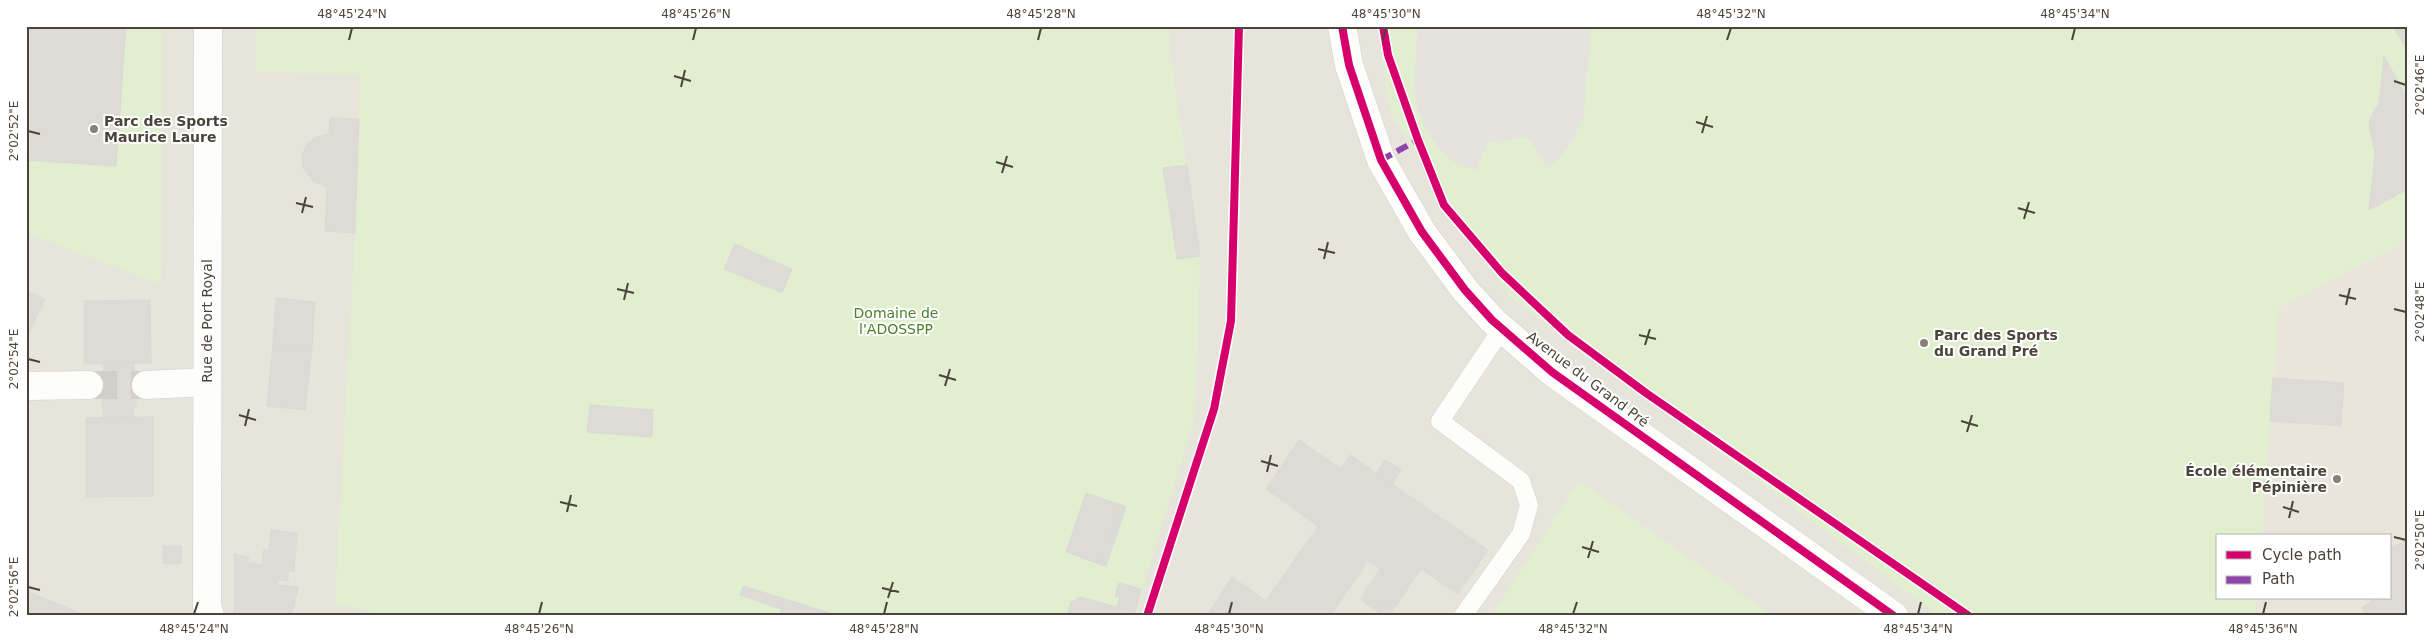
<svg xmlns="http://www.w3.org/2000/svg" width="2434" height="642" font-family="'DejaVu Sans',sans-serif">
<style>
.residential{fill:#e7e4dc;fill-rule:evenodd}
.education{fill:#eae5da}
.green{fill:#e1eecf}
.parking{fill:#e6e3df}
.building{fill:#dedbd6;stroke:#dcd9d4}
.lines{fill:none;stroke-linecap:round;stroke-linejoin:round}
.minor-tunnel{stroke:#d2cfca;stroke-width:28;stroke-dasharray:28 14;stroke-linecap:butt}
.service-casing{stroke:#d2d0cb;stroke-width:19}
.minor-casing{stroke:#d2d0cb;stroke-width:29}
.tertiary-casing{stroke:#d2d0cb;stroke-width:29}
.service{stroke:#fdfdfc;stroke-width:18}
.minor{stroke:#fdfdfc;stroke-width:28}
.tertiary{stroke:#fdfdfc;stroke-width:28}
.quiet{stroke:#8e44ad;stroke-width:6;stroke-dasharray:12 6;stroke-linecap:butt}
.cycleway-casing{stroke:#fff;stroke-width:11}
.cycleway{stroke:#d6006c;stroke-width:8}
.ticks{fill:none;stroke:#4b4439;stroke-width:2}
.poi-dot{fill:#868178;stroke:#fff;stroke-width:2}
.labels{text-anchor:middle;stroke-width:4;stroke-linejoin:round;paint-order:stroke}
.poi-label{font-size:14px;font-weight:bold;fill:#4b4439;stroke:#fff;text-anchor:start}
.park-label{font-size:14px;fill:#4a7f2a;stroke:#fff}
.street-label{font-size:14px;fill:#4b4439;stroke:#fff}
.neatline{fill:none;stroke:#4b4439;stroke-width:2}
.ticks-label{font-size:12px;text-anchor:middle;fill:#4b4439}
</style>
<rect width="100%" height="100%" fill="#f4f2ee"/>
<path class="residential" d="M26,26H2408V616H26ZM2218,536H2390V598H2218Z"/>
<path class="education" d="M2408,240V616H2256L2257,598H2390V536H2262L2279,307Z"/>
<g class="green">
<path d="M26,26H163L161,285L26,233Z"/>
<path d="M256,26H1171L1169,44L1200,256L1195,417L1134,616H387L335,603L355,233L360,75L256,72Z"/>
<path d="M1378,26H2408V240L2279,308L2262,536H2218V598H2257L2256,616H1939L1509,296L1390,112Z"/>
<path d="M1579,481L1773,616H1491Z"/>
</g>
<path class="parking" d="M1418,26H1591L1584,115L1573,140L1557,161L1546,167L1528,137L1487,143L1476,171L1454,162L1439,149L1425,127L1417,107L1414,82Z"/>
<g class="building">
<path d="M26,26H126L116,166L26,160Z"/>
<path d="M2393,26H2408V51Z"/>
<path d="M2384,56L2408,100V189L2369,210L2375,154L2369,125L2371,117L2379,103Z"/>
<path d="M330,118L359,119L355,233L325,231L327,187L313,181L303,168L302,156L307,144L317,137L329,134Z"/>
<path d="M1187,165L1200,256L1177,259L1163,168Z"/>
<path d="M735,244L792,269L782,293L724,269Z"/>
<path d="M26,291L45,299L26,339Z"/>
<path d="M276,298L315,302L312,347L273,345Z"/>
<path d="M150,300L151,363L84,364V301Z"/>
<path d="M273,345L312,347L305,410L267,406Z"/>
<path d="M134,363L136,406H134V417L103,418L104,406H102L104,364Z"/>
<path d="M2273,378L2344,383L2341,426L2270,421Z"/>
<path d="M590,405L653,410L652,437L587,432Z"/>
<path d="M153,417V496L86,497V418Z"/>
<path d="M1299,440L1341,469L1350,455L1488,550L1458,594L1421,569L1393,610L1383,603L1378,612L1360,599L1380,569L1368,561L1330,616H1207L1232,577L1266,601L1318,526L1266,489Z"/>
<path d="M1385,460L1401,470L1392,484L1376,473Z"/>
<path d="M1086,493L1119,504L1099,564L1066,552Z"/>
<path d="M1119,504L1126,507L1106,566L1099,564Z"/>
<path d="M271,530L297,533L294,571H288V581L278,579V585L298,587L292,616H234V554L249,557L247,562L262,565L264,549L269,551Z"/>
<path d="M2408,539V616H2367L2362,607L2372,602L2369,598H2390V549Z"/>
<path d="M163,546H182L181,564H163Z"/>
<path d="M1119,583L1141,589L1134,616H1067L1071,602L1080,597L1117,607L1120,597L1115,596Z"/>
<path d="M743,586L785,599L781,609L740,595Z"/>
<path d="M26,591L56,603L86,616H26Z"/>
<path d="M785,599L839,616H779Z"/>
<path d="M1383,603L1393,610L1389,616H1383L1378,612Z"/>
</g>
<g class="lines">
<path class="minor-tunnel" d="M89,385H146"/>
<g class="service-casing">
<path id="service" d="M1463,616L1521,534L1529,505L1521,481L1440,421L1502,329"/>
</g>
<g class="minor-casing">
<g id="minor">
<path d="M1342,26L1349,65L1381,160L1422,232L1465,290L1492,320L1552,372L1894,616"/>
<path d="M146,385L207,382"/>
<path d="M26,386L89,385"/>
</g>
</g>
<g class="tertiary-casing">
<path id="tertiary" d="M208,26L207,606L210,616"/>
</g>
<use href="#service" class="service"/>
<use href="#minor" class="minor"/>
<use href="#tertiary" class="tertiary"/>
<path class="quiet" d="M1381,160L1418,140"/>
<g class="cycleway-casing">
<g id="cycleway">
<path d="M1342,26L1349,65L1381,160L1422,232L1465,290L1492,320L1552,372L1894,616"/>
<path d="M1383,26L1388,55L1418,140L1444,205L1502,273L1568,335L1646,393L1969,616"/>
<path d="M1147,616L1214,409L1231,321L1239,26"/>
</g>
</g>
<use href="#cycleway" class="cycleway"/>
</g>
<path class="ticks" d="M349,40L352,28M693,40L696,28M1038,40L1041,28M1383,40L1386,28M1727,40L1731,28M2072,40L2075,28M674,76L691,81M2394,81L2406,85M681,87L685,70M1696,122L1713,127M28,131L40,134M1702,133L1707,116M996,162L1013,167M1002,173L1007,156M296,203L313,207M2018,208L2035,213M302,213L306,197M2024,219L2029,202M1318,249L1335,253M1324,259L1328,242M617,289L634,293M2339,295L2356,299M624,300L628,283M2346,305L2350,288M2394,309L2406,312M1639,335L1656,339M1645,345L1650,329M28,359L40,362M939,375L956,380M945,386L950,369M239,415L256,420M1961,421L1978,426M245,426L249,409M1967,432L1972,415M1261,461L1278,466M1267,472L1271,455M560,502L577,506M2283,507L2299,512M567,512L571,495M2289,518L2293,501M2394,537L2406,540M1582,547L1599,552M1588,558L1593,541M28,587L40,590M882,588L899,592M888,598L893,582M194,614L198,602M539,614L542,602M884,614L887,602M1229,614L1232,602M1573,614L1577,602M1918,614L1921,602M2263,614L2266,602"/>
<g class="poi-dot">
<circle cx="94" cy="129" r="5"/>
<circle cx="1924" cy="343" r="5"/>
<circle cx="2337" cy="479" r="5"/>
</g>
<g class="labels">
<g class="poi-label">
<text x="104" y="126">Parc des Sports<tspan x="104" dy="16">Maurice Laure</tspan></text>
<text x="1934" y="340">Parc des Sports<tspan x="1934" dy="16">du Grand Pré</tspan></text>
<text x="2327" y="476" text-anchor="end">École élémentaire<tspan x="2327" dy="16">Pépinière</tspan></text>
</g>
<g class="park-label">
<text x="896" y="318">Domaine de<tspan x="896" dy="16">l'ADOSSPP</tspan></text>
</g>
<g class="street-label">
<text transform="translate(207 321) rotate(-90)" y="5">Rue de Port Royal</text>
<text transform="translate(1588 379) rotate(37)" y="5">Avenue du Grand Pré</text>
</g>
</g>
<rect width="2434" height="642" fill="none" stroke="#ffffff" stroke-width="55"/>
<rect x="2216" y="534" width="175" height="65" fill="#ffffff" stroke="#b7b4b0"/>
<rect x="2226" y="551" width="25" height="8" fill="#d6006c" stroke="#b7b4b0"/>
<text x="2262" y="560" font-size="15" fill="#4b4439">Cycle path</text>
<rect x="2226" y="576" width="25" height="8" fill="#8e44ad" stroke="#b7b4b0"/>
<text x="2262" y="584" font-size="15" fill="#4b4439">Path</text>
<rect x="28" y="28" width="2378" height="586" class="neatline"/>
<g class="ticks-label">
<text x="352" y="18">48°45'24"N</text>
<text x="696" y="18">48°45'26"N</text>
<text x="1041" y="18">48°45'28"N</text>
<text x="1386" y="18">48°45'30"N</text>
<text x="1731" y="18">48°45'32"N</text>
<text x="2075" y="18">48°45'34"N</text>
<text transform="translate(2420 85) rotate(-90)" y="4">2°02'46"E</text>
<text transform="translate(14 131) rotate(-90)" y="4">2°02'52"E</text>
<text transform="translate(2420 312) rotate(-90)" y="4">2°02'48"E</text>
<text transform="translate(14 359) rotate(-90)" y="4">2°02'54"E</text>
<text transform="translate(2420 540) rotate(-90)" y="4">2°02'50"E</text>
<text transform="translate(14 587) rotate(-90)" y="4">2°02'56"E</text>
<text x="194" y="633">48°45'24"N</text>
<text x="539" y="633">48°45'26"N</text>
<text x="884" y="633">48°45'28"N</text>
<text x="1229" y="633">48°45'30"N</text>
<text x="1573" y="633">48°45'32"N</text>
<text x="1918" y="633">48°45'34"N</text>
<text x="2263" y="633">48°45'36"N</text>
</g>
</svg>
